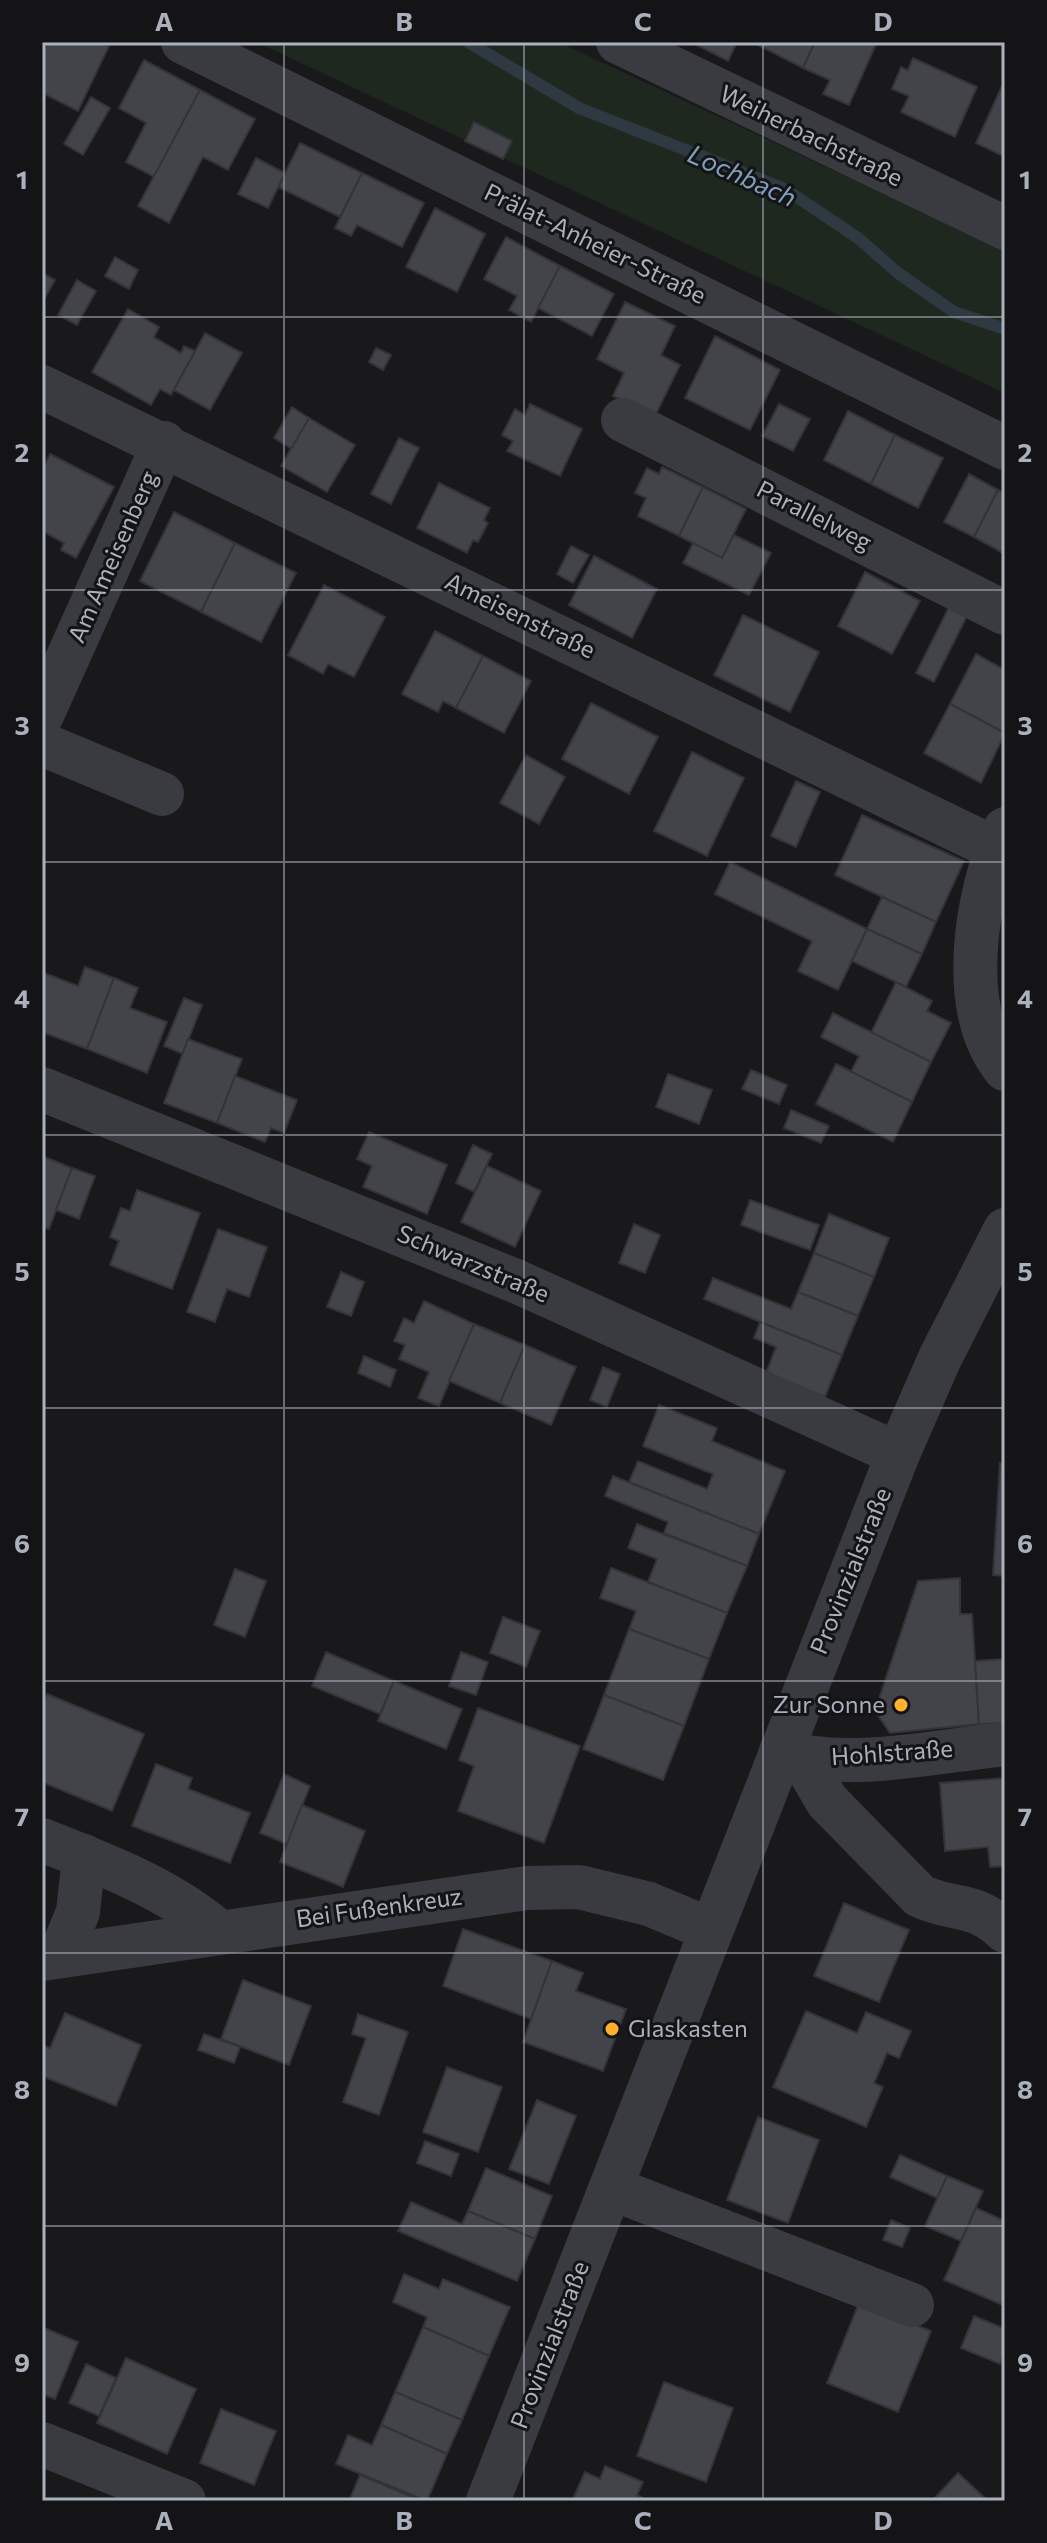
<svg xmlns="http://www.w3.org/2000/svg" width="1047" height="2543" font-family="Commissioner,sans-serif">
<style>
.green{fill:#1e281f}
.lines{fill:none;stroke-linecap:round;stroke-linejoin:round}
.stream{stroke:#2e3941;stroke-width:12}
.building{fill:#434449;stroke:#333338;stroke-width:2}
.minor{stroke:#3a3b41;stroke-width:44}
.grid{fill:none;stroke:#abb1bc;stroke-width:2;stroke-opacity:0.55}
.poi-dot{fill:#ffb12e;stroke:#141417;stroke-width:3}
.labels{text-anchor:middle;stroke-width:6;stroke-linejoin:round;paint-order:stroke}
.street-label{font-size:24px;fill:#abb1bc;stroke:#141417}
.poi-label{font-size:24px;fill:#abb1bc;stroke:#141417;text-anchor:end}
.water-label{font-size:26px;font-style:italic;fill:#7fa0ba;stroke:#141417}
.neatline{fill:none;stroke:#abb1bc;stroke-width:3}
.grid-label{font-size:26px;text-anchor:middle;font-weight:bold;fill:#abb1bc}
</style>
<rect width="100%" height="100%" fill="#19191c"/>
<path class="green" d="M256,42H558L1005,250V393Z"/>
<g class="lines">
<path class="stream" d="M468,42L579,108L785,189L858,238L898,273L954,312L1005,329"/>
</g>
<g class="building">
<path d="M48,42H99L109,46L78,111L42,93V54Z"/>
<path d="M691,42H737L728,61Z"/>
<path d="M752,42H815L803,68Z"/>
<path d="M815,42H877L849,105L823,94L830,80L803,68Z"/>
<path d="M913,58L977,87L955,137L901,112L909,96L892,89L901,67L908,70Z"/>
<path d="M144,60L200,90L154,177L126,162L146,123L119,108Z"/>
<path d="M1002,86L1005,87V157L976,143Z"/>
<path d="M200,90L255,119L228,170L203,157L169,223L138,206Z"/>
<path d="M91,97L110,108L83,155L64,144Z"/>
<path d="M474,122L512,141L503,159L465,141Z"/>
<path d="M300,143L362,173L340,217L278,187Z"/>
<path d="M256,158L285,173L268,208L238,194Z"/>
<path d="M362,173L424,203L402,247L357,225L351,236L335,228Z"/>
<path d="M435,208L485,234L457,292L406,267Z"/>
<path d="M506,237L560,266L531,322L509,310L517,296L484,279Z"/>
<path d="M115,257L138,270L129,289L105,276Z"/>
<path d="M560,266L614,294L592,336L538,308Z"/>
<path d="M42,273L55,280L42,303Z"/>
<path d="M77,280L96,291L77,325L58,315Z"/>
<path d="M625,302L675,326L661,355L680,365L655,416L613,396L624,373L597,359Z"/>
<path d="M128,309L159,327L154,337L181,353L184,346L195,351L171,395L160,389L151,405L92,372Z"/>
<path d="M205,333L242,353L210,410L174,390Z"/>
<path d="M715,336L780,370L750,430L685,398Z"/>
<path d="M376,348L391,355L383,370L369,362Z"/>
<path d="M530,404L582,429L560,476L507,451L513,441L502,435L515,409L525,415Z"/>
<path d="M779,404L810,419L793,451L762,436Z"/>
<path d="M292,407L309,418L292,449L274,438Z"/>
<path d="M848,411L895,435L871,484L824,460Z"/>
<path d="M309,418L355,445L327,492L281,466Z"/>
<path d="M895,435L943,458L918,508L871,484Z"/>
<path d="M399,438L419,448L391,504L371,494Z"/>
<path d="M50,454L114,487L76,558L61,550L64,543L42,531V470Z"/>
<path d="M662,467L703,487L679,536L638,516L646,498L635,493L647,468L659,474Z"/>
<path d="M969,474L998,490L974,537L944,522Z"/>
<path d="M439,483L490,508L484,520L488,523L478,542L473,540L467,553L417,528Z"/>
<path d="M703,487L746,509L722,558L679,536Z"/>
<path d="M998,490L1005,493L1003,553L974,537Z"/>
<path d="M174,512L235,543L201,612L140,581Z"/>
<path d="M734,535L771,553L749,595L683,563L693,543L722,558Z"/>
<path d="M235,543L296,573L261,642L201,612Z"/>
<path d="M571,546L589,555L573,583L557,574Z"/>
<path d="M594,556L657,589L632,638L569,605Z"/>
<path d="M865,572L920,601L892,654L838,626Z"/>
<path d="M324,585L385,617L354,677L328,664L323,674L288,655Z"/>
<path d="M950,605L968,614L934,682L916,673Z"/>
<path d="M743,615L819,652L790,712L714,675Z"/>
<path d="M435,631L483,656L456,708L443,701L438,712L402,694Z"/>
<path d="M976,654L1005,670V733L950,704Z"/>
<path d="M483,656L531,681L504,733L456,708Z"/>
<path d="M591,703L658,737L629,794L562,759Z"/>
<path d="M950,704L1005,733L981,783L924,753Z"/>
<path d="M692,752L744,778L707,856L654,831Z"/>
<path d="M526,755L565,777L539,824L500,803Z"/>
<path d="M796,781L820,792L796,847L771,836Z"/>
<path d="M862,815L964,861L936,922L835,875Z"/>
<path d="M730,862L867,929L838,990L798,971L812,941L715,894Z"/>
<path d="M882,897L936,922L922,954L867,929Z"/>
<path d="M867,929L922,954L906,987L852,961Z"/>
<path d="M85,967L114,978L87,1049L42,1032L44,973L78,986Z"/>
<path d="M114,978L138,988L130,1008L167,1022L147,1073L87,1049Z"/>
<path d="M896,982L932,1001L927,1011L951,1023L931,1062L871,1033Z"/>
<path d="M184,998L202,1005L183,1054L164,1046Z"/>
<path d="M833,1013L931,1062L912,1102L851,1072L859,1056L821,1037Z"/>
<path d="M188,1039L242,1059L217,1123L164,1103Z"/>
<path d="M836,1064L912,1102L893,1142L816,1104Z"/>
<path d="M751,1070L787,1085L779,1104L742,1089Z"/>
<path d="M668,1074L712,1090L699,1124L656,1107Z"/>
<path d="M235,1076L297,1100L284,1133L271,1128L265,1142L217,1123Z"/>
<path d="M791,1110L829,1126L821,1143L784,1128Z"/>
<path d="M369,1132L447,1165L427,1214L363,1187L372,1166L357,1159Z"/>
<path d="M473,1145L492,1154L474,1192L456,1183Z"/>
<path d="M42,1156L72,1168L49,1229L42,1227Z"/>
<path d="M487,1166L541,1191L515,1247L461,1222Z"/>
<path d="M72,1168L95,1176L79,1219L56,1210Z"/>
<path d="M137,1190L200,1213L172,1289L110,1265L119,1241L110,1237L121,1208L130,1211Z"/>
<path d="M750,1200L819,1225L810,1250L741,1225Z"/>
<path d="M829,1214L889,1238L874,1277L814,1253Z"/>
<path d="M634,1224L660,1235L645,1273L619,1263Z"/>
<path d="M218,1229L267,1247L249,1297L227,1289L215,1322L187,1312Z"/>
<path d="M814,1253L874,1277L858,1316L798,1292Z"/>
<path d="M341,1272L364,1282L351,1316L327,1307Z"/>
<path d="M713,1278L791,1309L798,1292L858,1316L842,1355L704,1299Z"/>
<path d="M424,1301L474,1324L439,1406L418,1398L429,1372L399,1359L405,1345L394,1341L404,1318L414,1323Z"/>
<path d="M760,1322L842,1355L825,1397L766,1373L776,1347L754,1338Z"/>
<path d="M474,1324L525,1345L500,1403L449,1381Z"/>
<path d="M525,1345L576,1367L551,1425L500,1403Z"/>
<path d="M364,1356L396,1370L390,1387L358,1373Z"/>
<path d="M603,1367L620,1374L607,1407L590,1400Z"/>
<path d="M659,1405L717,1428L712,1441L785,1471L759,1534L629,1482L638,1461L707,1489L713,1474L643,1446Z"/>
<path d="M1000,1463L1005,1464V1576L993,1575Z"/>
<path d="M613,1476L759,1534L747,1566L664,1533L668,1522L605,1496Z"/>
<path d="M637,1524L747,1566L727,1613L648,1582L657,1559L628,1548Z"/>
<path d="M611,1568L727,1613L709,1659L629,1629L636,1611L600,1598Z"/>
<path d="M235,1569L266,1581L245,1637L214,1625Z"/>
<path d="M960,1578V1614H972L979,1724L890,1733L875,1711L918,1581Z"/>
<path d="M503,1617L540,1631L526,1667L490,1653Z"/>
<path d="M629,1629L709,1659L684,1726L604,1695Z"/>
<path d="M326,1652L394,1681L380,1714L312,1686Z"/>
<path d="M461,1652L488,1662L476,1695L449,1686Z"/>
<path d="M1005,1659V1723L979,1724L975,1661Z"/>
<path d="M394,1681L462,1709L446,1749L378,1721Z"/>
<path d="M47,1694L144,1734L112,1811L42,1782V1706Z"/>
<path d="M604,1695L684,1726L663,1780L583,1749Z"/>
<path d="M478,1708L580,1746L544,1843L458,1811L474,1766L459,1760Z"/>
<path d="M156,1764L192,1778L188,1789L250,1813L230,1863L132,1826Z"/>
<path d="M284,1774L310,1786L287,1844L260,1833Z"/>
<path d="M1005,1778V1866L990,1867L988,1847L945,1851L940,1783Z"/>
<path d="M302,1805L365,1831L343,1887L280,1862Z"/>
<path d="M844,1903L909,1930L879,2002L814,1976Z"/>
<path d="M463,1929L552,1961L531,2019L443,1986Z"/>
<path d="M552,1961L583,1973L576,1991L626,2009L603,2071L523,2042Z"/>
<path d="M243,1980L311,2006L289,2065L221,2039Z"/>
<path d="M806,2011L857,2033L866,2012L911,2031L899,2058L887,2053L874,2083L883,2087L866,2127L773,2087Z"/>
<path d="M65,2013L141,2045L116,2106L42,2076V2045L50,2048Z"/>
<path d="M358,2014L408,2032L379,2115L343,2102L366,2038L352,2034Z"/>
<path d="M204,2034L240,2047L234,2063L198,2050Z"/>
<path d="M447,2067L502,2087L478,2152L423,2132Z"/>
<path d="M537,2100L576,2116L549,2184L509,2169Z"/>
<path d="M758,2117L819,2140L788,2223L727,2200Z"/>
<path d="M425,2141L459,2154L451,2176L417,2163Z"/>
<path d="M900,2155L947,2176L937,2198L890,2177Z"/>
<path d="M486,2168L552,2196L535,2239L468,2211Z"/>
<path d="M947,2176L983,2191L961,2241L925,2226Z"/>
<path d="M411,2202L462,2224L468,2211L535,2239L517,2281L398,2231Z"/>
<path d="M976,2208L1005,2221V2306L944,2280Z"/>
<path d="M891,2220L910,2228L902,2247L883,2240Z"/>
<path d="M404,2274L439,2289L443,2279L510,2307L489,2356L423,2327L427,2317L393,2302Z"/>
<path d="M859,2303L931,2331L898,2412L827,2383Z"/>
<path d="M974,2316L1005,2329V2352L1000,2364L961,2348Z"/>
<path d="M42,2327L78,2342L55,2399L42,2394Z"/>
<path d="M423,2327L489,2356L462,2420L395,2392Z"/>
<path d="M126,2358L196,2389L167,2454L97,2423Z"/>
<path d="M86,2364L116,2378L99,2416L69,2403Z"/>
<path d="M664,2382L733,2408L706,2482L637,2456Z"/>
<path d="M395,2392L462,2420L447,2454L381,2425Z"/>
<path d="M221,2409L276,2431L254,2485L200,2463Z"/>
<path d="M381,2425L447,2454L427,2501L336,2464L348,2435L372,2445Z"/>
<path d="M605,2466L643,2482L637,2495L649,2501H572L585,2472L600,2479Z"/>
<path d="M958,2473L988,2501H932Z"/>
<path d="M360,2475L422,2501H349Z"/>
</g>
<g class="lines">
<g class="minor">
<path d="M183,42L1005,448"/>
<path d="M618,42L1005,228"/>
<path d="M42,387L996,849"/>
<path d="M623,420L1005,613"/>
<path d="M42,715L164,443"/>
<path d="M42,744L162,794"/>
<path d="M1005,829C976,894 956,1009 1005,1069"/>
<path d="M42,1089L518,1282L898,1454"/>
<path d="M781,1751C847,1772 937,1751 1005,1744"/>
<path d="M802,1758L827,1801L920,1896C955,1912 974,1901 1005,1931"/>
<path d="M42,1840C103,1864 168,1888 218,1931"/>
<path d="M60,1956L78,1912L84,1856"/>
<path d="M42,1959L527,1888L579,1887L649,1904L711,1930"/>
<path d="M611,2188L912,2305"/>
<path d="M42,2444L184,2501"/>
<path d="M488,2501L898,1454L940,1358L1005,1230"/>
</g>
</g>
<path class="grid" d="M284,42V2501M524,42V2501M763,42V2501M42,317H1005M42,590H1005M42,862H1005M42,1135H1005M42,1408H1005M42,1681H1005M42,1953H1005M42,2226H1005"/>
<g class="poi-dot">
<circle cx="901" cy="1705" r="8"/>
<circle cx="612" cy="2029" r="8"/>
</g>
<g class="labels">
<g class="street-label">
<text transform="translate(811 136) rotate(26)" y="8">Weiherbachstraße</text>
<text transform="translate(595 244) rotate(26)" y="8">Prälat-Anheier-Straße</text>
<text transform="translate(814 516) rotate(27)" y="8">Parallelweg</text>
<text transform="translate(113 557) rotate(-66)" y="8">Am Ameisenberg</text>
<text transform="translate(520 616) rotate(26)" y="8">Ameisenstraße</text>
<text transform="translate(473 1264) rotate(23)" y="8">Schwarzstraße</text>
<text transform="translate(851 1571) rotate(-68)" y="8">Provinzialstraße</text>
<text transform="translate(892 1753) rotate(-4)" y="8">Hohlstraße</text>
<text transform="translate(379 1908) rotate(-8)" y="8">Bei Fußenkreuz</text>
<text transform="translate(550 2345) rotate(-69)" y="8">Provinzialstraße</text>
</g>
<g class="poi-label">
<text x="885" y="1713">Zur Sonne</text>
<text x="628" y="2037" text-anchor="start">Glaskasten</text>
</g>
<g class="water-label">
<text transform="translate(742 176) rotate(24)" y="9">Lochbach</text>
</g>
</g>
<rect width="1047" height="2543" fill="none" stroke="#141417" stroke-width="88"/>
<rect x="44" y="44" width="959" height="2455" class="neatline"/>
<g class="grid-label">
<text x="164" y="31">A</text>
<text x="404" y="31">B</text>
<text x="643" y="31">C</text>
<text x="883" y="31">D</text>
<text x="22" y="189">1</text>
<text x="1025" y="189">1</text>
<text x="22" y="462">2</text>
<text x="1025" y="462">2</text>
<text x="22" y="735">3</text>
<text x="1025" y="735">3</text>
<text x="22" y="1008">4</text>
<text x="1025" y="1008">4</text>
<text x="22" y="1281">5</text>
<text x="1025" y="1281">5</text>
<text x="22" y="1553">6</text>
<text x="1025" y="1553">6</text>
<text x="22" y="1826">7</text>
<text x="1025" y="1826">7</text>
<text x="22" y="2099">8</text>
<text x="1025" y="2099">8</text>
<text x="22" y="2372">9</text>
<text x="1025" y="2372">9</text>
<text x="164" y="2530">A</text>
<text x="404" y="2530">B</text>
<text x="643" y="2530">C</text>
<text x="883" y="2530">D</text>
</g>
</svg>
